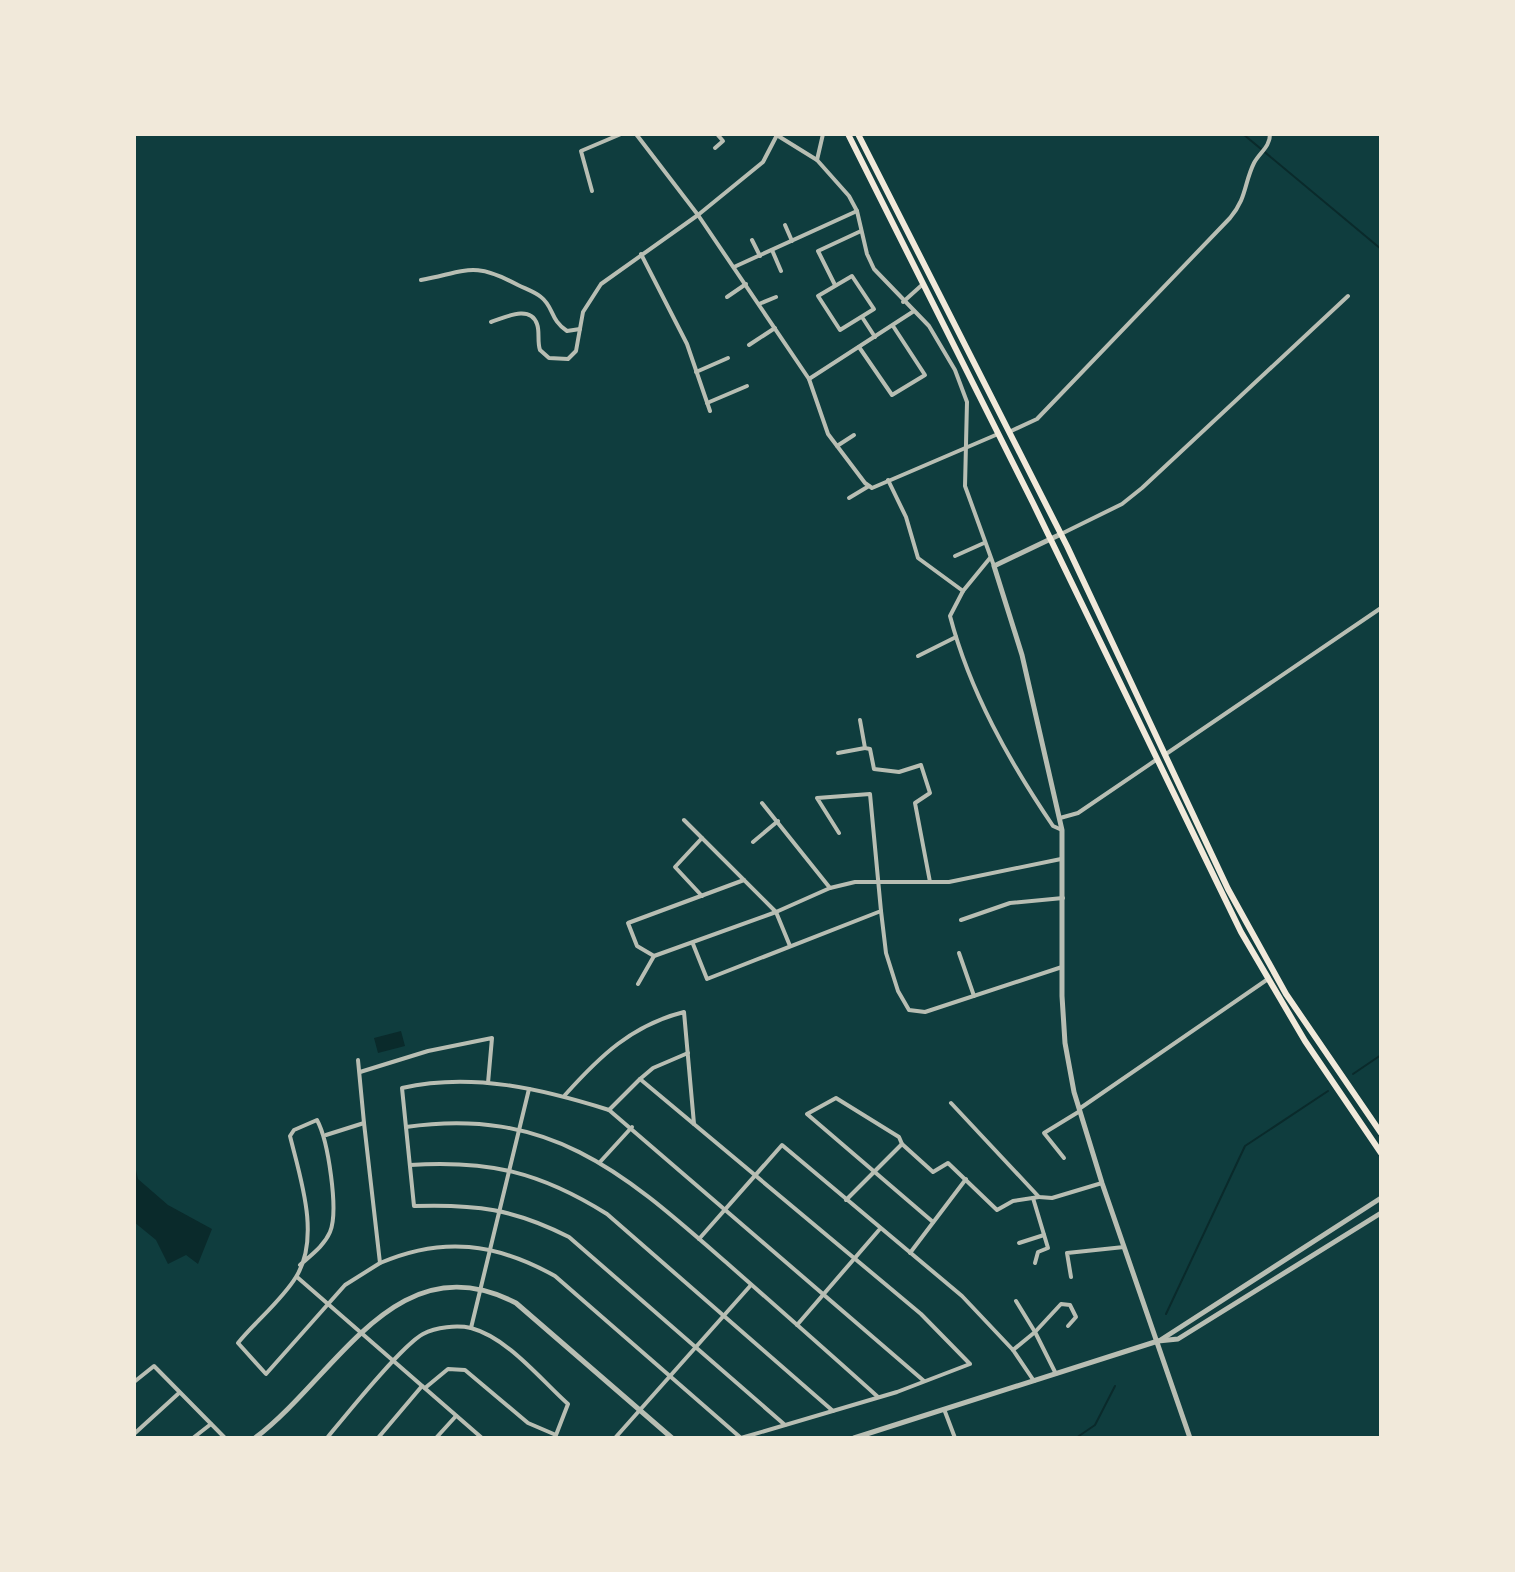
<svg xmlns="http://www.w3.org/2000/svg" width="1515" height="1572" font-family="Manrope,sans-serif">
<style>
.water{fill:#0a2a2b}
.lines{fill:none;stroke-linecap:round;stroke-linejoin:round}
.stream{stroke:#0a2a2b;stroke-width:2}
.minor{stroke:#b8beb3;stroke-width:4}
.tertiary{stroke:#b8beb3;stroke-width:5}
.primary{stroke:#f1e9da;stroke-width:6}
</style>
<rect width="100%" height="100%" fill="#0f3d3e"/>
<g class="water">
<path d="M401,1031L405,1046L378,1053L374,1038Z"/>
<path d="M134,1161L138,1179L168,1205L212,1229L198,1264L186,1255L168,1264L156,1240L134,1222Z"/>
</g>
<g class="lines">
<g class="stream">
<path d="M1243,134L1381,249"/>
<path d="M1353,1074L1381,1055"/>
<path d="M1166,1314L1245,1146L1328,1091"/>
<path d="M1076,1438L1095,1425L1115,1386"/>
</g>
<g class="minor">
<path d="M636,134L698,215L809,379L828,434L865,483L872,488L998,434"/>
<path d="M775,134L817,160L849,196L857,211L867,254L874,269L929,326L955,370L967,402L965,486L994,566"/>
<path d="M715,148L723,141L717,134"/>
<path d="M817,160L823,134"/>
<path d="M592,191L581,151L621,134"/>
<path d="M785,225L792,241"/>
<path d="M752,240L760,256"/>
<path d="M772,250L781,271"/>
<path d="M641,254L687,344L710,411"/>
<path d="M734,267L857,211"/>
<path d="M852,276L874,309L840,330L818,296Z"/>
<path d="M421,280C468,271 473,261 518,285C526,289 535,292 541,297C554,307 550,320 567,331L580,329"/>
<path d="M835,285L818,251L861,231"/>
<path d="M727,297L746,284"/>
<path d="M903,302L923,284"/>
<path d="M759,304L776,297"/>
<path d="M862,317L875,337"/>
<path d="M491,322C504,318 530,304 537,324C540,332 537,341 540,350L549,358L568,359L576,351L583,312L601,284L698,215L763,162L777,135"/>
<path d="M749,345L775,328"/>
<path d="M859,347L892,395L925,375L893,326"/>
<path d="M696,372L728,358"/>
<path d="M809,379L914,311"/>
<path d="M707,403L747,386"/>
<path d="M1009,432L1037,419L1230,218C1247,198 1244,183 1254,163C1260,152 1270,147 1270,134"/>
<path d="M837,446L854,435"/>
<path d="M888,480L906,517L918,558L963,591"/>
<path d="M849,498L869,486"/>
<path d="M1061,534L1122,504L1142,488L1348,296"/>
<path d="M955,556L984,543"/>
<path d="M990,558L963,591L950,616C970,692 1009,761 1053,826L1062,830"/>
<path d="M918,656L956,637"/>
<path d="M860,720L865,748L870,749L874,769L899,772L921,765L930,793L915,803L930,882"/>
<path d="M838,753L865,748"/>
<path d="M1166,754L1381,608"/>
<path d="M762,803L830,888"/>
<path d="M1060,818L1078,813L1156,760"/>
<path d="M684,820L776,912L790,946"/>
<path d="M753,842L778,821"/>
<path d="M702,896L675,867L702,838"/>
<path d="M881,911L886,953L898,991L909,1010L925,1012L1062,967"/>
<path d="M961,920L1010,903L1063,898"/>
<path d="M693,944L707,979L881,911L870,794L817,798L839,833"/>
<path d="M959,953L974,996"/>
<path d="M654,956L637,946L628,923L744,880"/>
<path d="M638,984L654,956L776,912L830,888L855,882H949L1061,859"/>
<path d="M360,1072L428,1051L492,1038L488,1083"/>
<path d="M640,1079L653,1068L688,1053"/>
<path d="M565,1095C600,1056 632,1025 684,1012L694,1124"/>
<path d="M951,1103L1039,1197L1052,1198L1102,1183"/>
<path d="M1079,1109L1268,979"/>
<path d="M406,1127C552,1106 626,1175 728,1264C778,1308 828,1352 878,1397"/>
<path d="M326,1135L364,1123L358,1060"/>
<path d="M1064,1158L1044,1133L1080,1111"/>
<path d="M600,1162L632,1127"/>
<path d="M410,1165C489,1160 540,1172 607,1214L833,1411"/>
<path d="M1033,1198L1048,1248L1038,1252L1035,1263"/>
<path d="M846,1200L902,1144"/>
<path d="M933,1222L807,1114L836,1098L899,1137L902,1144L933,1172L948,1163L997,1210L1013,1201L1039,1197"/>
<path d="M699,1239L782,1145L962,1296L1013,1350L1034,1381"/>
<path d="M1019,1243L1044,1235"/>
<path d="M910,1253L966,1179"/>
<path d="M380,1263C443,1236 496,1243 555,1276L741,1438L897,1392L970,1364L921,1314L640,1079L609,1110"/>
<path d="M300,1265C311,1255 324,1246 330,1232C339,1211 328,1140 317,1120L294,1130L290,1136C300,1177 321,1237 296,1277C282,1300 256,1321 238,1343L266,1374L345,1285L380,1263L364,1123"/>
<path d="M297,1277L482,1438"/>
<path d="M1071,1277L1067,1253L1124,1247"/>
<path d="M797,1325L879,1230"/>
<path d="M471,1328L529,1089"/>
<path d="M1013,1350L1035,1332L1016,1301"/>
<path d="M1056,1374L1035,1332L1061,1304L1070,1305L1076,1317L1068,1326"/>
<path d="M134,1382L154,1366L225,1438"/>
<path d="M944,1409L955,1438"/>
<path d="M785,1425L569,1237C514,1209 476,1204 414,1206L402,1088C472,1072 542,1089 609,1110L924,1381"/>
<path d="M134,1434L179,1393"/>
<path d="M193,1438L211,1424"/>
<path d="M327,1438C346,1415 401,1346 423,1334C436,1327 457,1325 471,1328C508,1338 541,1380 568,1404L556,1435L528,1423L465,1370L448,1369L425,1388"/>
<path d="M378,1438L422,1386"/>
<path d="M436,1438L456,1416"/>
<path d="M615,1438L751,1285"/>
</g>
<g class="tertiary">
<path d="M1061,534L994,566L1022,655L1062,830V996L1065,1043L1074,1092L1102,1183L1190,1438"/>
<path d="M1159,1341L1381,1198"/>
<path d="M255,1438C337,1376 396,1241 516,1303L672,1438"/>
<path d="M854,1438L1158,1341L1178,1339L1381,1213"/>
</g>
<g class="primary">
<path d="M848,134L1033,503L1241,932L1305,1041L1381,1153"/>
<path d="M858,134L1067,546L1228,889L1286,994L1381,1133"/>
</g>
</g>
<rect width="1515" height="1572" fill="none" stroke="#f1e9da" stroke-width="272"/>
</svg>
